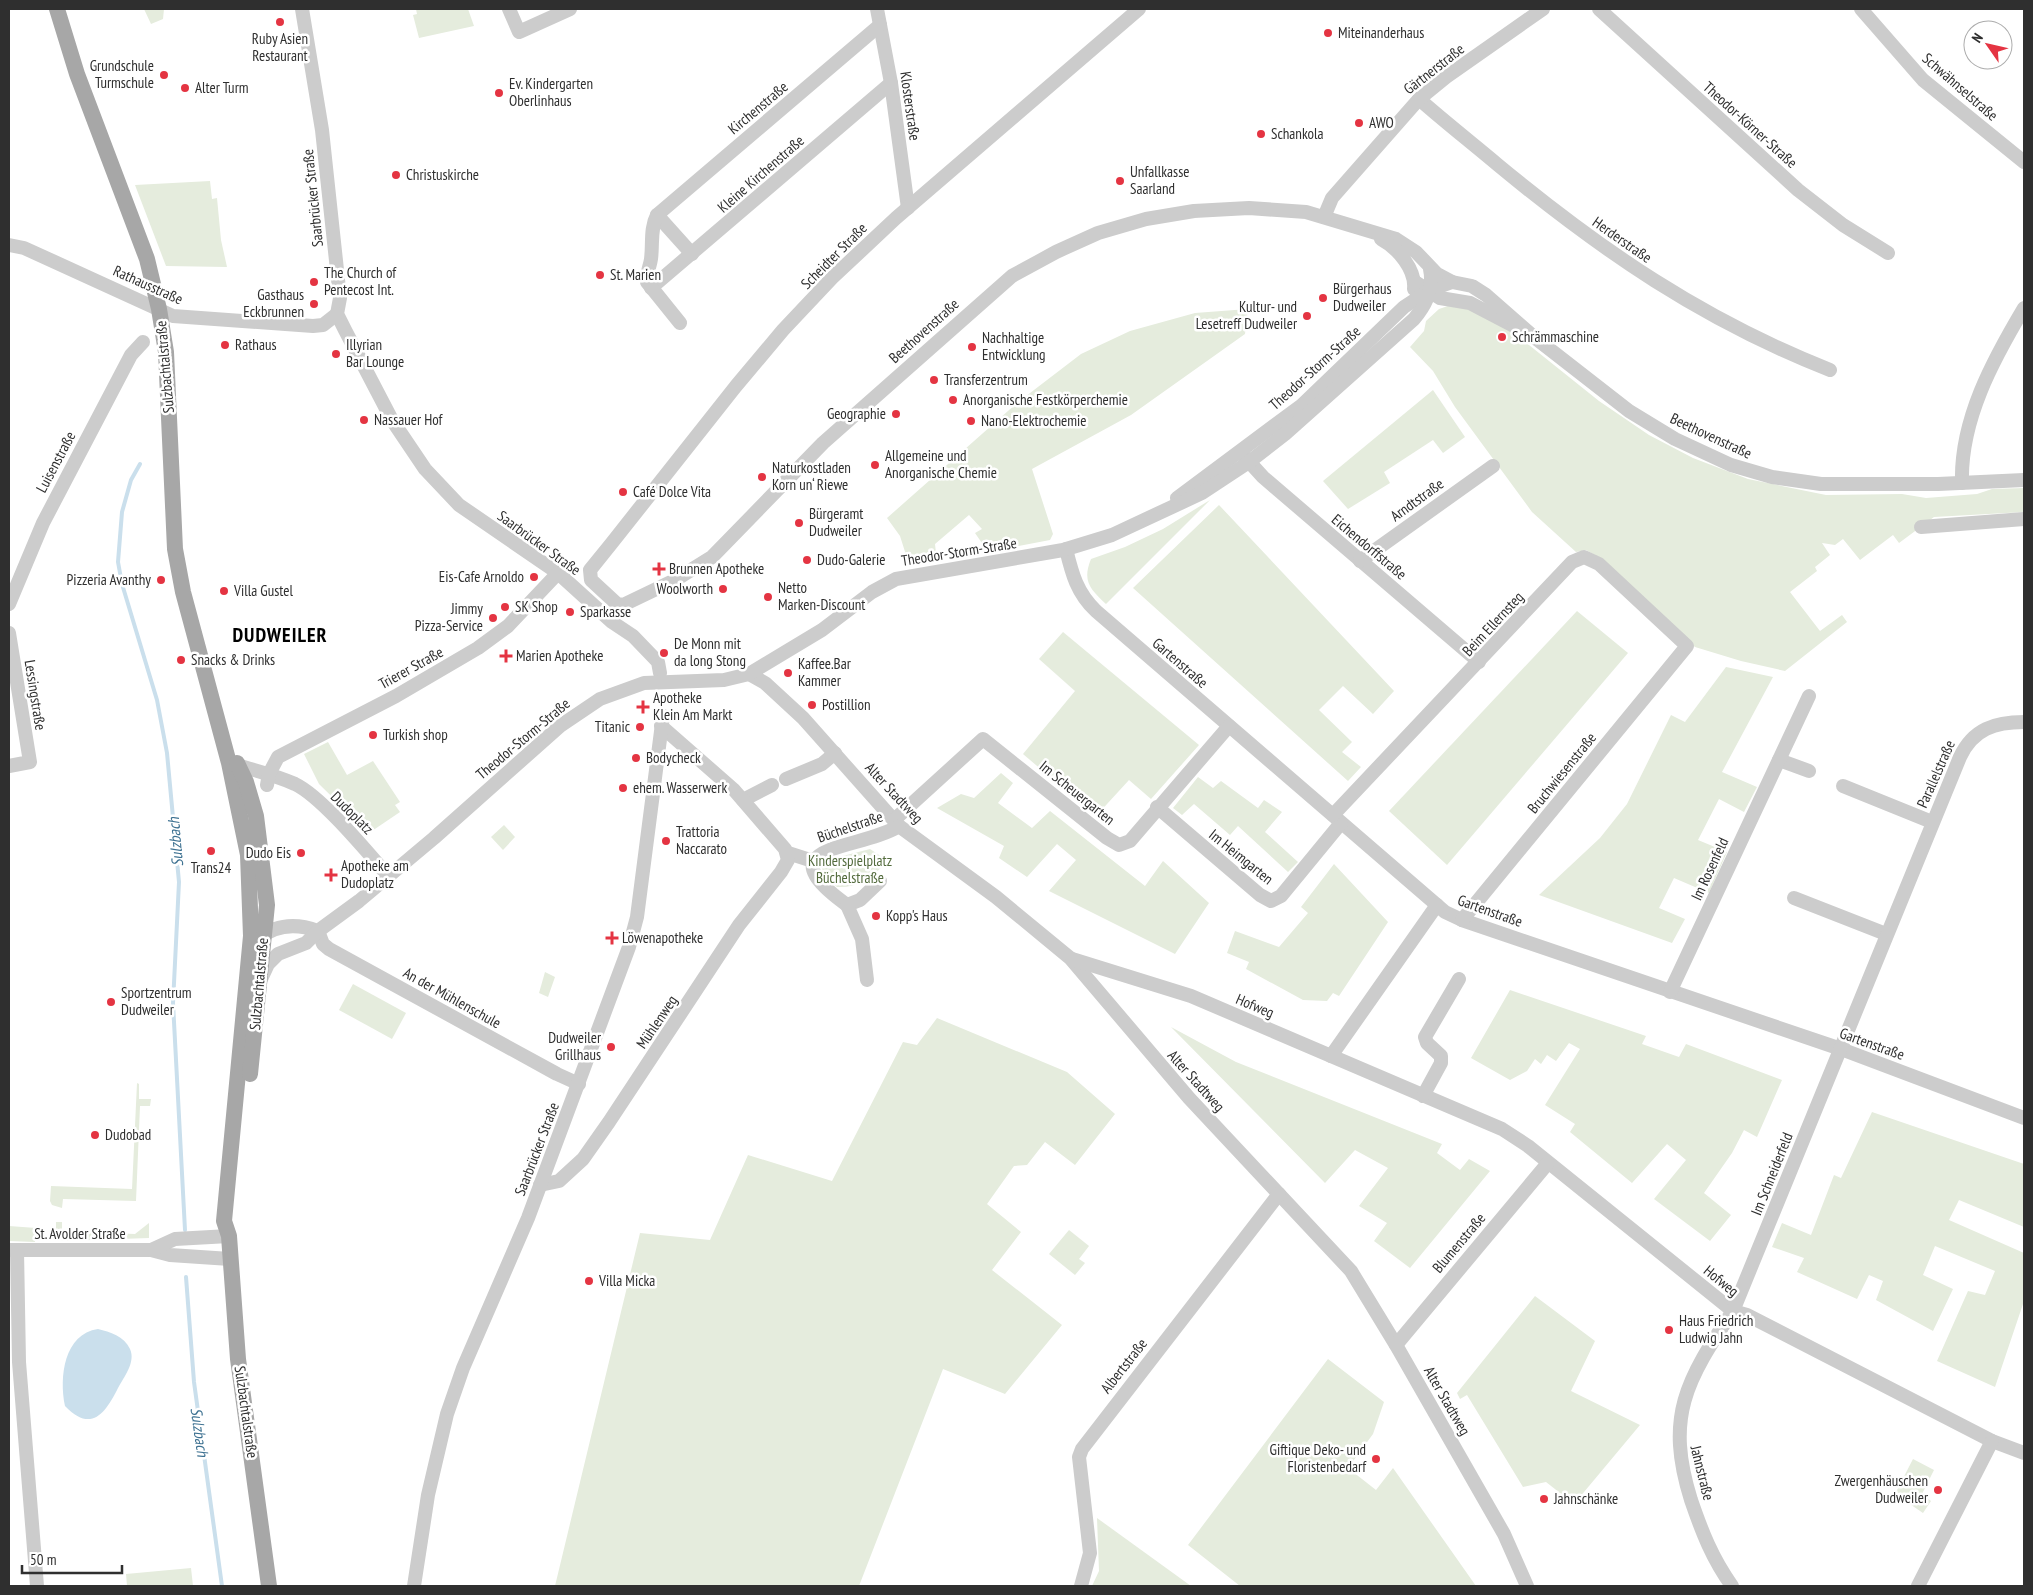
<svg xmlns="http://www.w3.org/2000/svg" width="2033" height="1595" font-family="'PT Sans Narrow',sans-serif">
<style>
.green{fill:#e5ecdd}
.water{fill:#cadfec}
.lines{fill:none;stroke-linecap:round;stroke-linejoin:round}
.stream{stroke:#cadfec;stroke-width:4}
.minor{stroke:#ccc;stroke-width:14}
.major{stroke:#a7a7a7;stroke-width:16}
.poi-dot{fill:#e43442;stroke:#fff;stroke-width:2}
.labels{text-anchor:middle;stroke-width:5;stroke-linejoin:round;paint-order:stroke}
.poi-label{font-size:15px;fill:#2f2f2f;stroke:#fff;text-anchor:start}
.street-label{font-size:15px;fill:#2f2f2f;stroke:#fff}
.park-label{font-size:15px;fill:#536b3d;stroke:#fff}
.water-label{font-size:16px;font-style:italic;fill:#3d7191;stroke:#fff}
.district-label{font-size:20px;font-weight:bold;letter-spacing:1px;fill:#000;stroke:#fff}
</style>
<rect width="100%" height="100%" fill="#fff"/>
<g class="green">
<path d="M144,9H164L163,19L151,24Z"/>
<path d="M416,9H468L474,26L419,38L413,15L417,14Z"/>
<path d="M210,181L212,199L217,198L221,240L227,267L166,266L135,185Z"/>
<path d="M1448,306L1466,307L1514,333L1599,401L1649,435L1693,458L1748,479L1826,495L1902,494L1926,498L1977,494L1992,489L2024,488V512L1934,517L1899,543L1893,535L1860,560L1843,539L1835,545L1822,543L1830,555L1815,567L1817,571L1790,592L1820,631L1842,615L1847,622L1785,671L1741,661L1695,647L1600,558L1586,550L1576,552L1532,512L1455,407L1433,371L1410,347L1424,331L1426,321L1439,309Z"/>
<path d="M1248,309L1245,334L1131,415L1032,469L1053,534L1050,540L988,552L975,533L982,529L969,515L935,544L936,553L907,558L900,536L887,518L1017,403L1081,354L1130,331L1195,313Z"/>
<path d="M1433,390L1465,437L1443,453L1433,440L1384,472L1390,483L1348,509L1323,481Z"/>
<path d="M1210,500L1106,604C1090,589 1082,581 1091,559L1125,547L1163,529Z"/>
<path d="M1219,505L1394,691L1373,714L1343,686L1319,710L1352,742L1342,752L1361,767L1348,781L1133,588Z"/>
<path d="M1577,611L1628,653L1447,865L1389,811Z"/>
<path d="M1063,632L1199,745L1151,799L1129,780L1096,816L1023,754L1075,691L1039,659Z"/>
<path d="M1726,667L1773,677L1722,772L1757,787L1744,812L1719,799L1698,840L1727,852L1709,893L1674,878L1659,908L1685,919L1672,943L1539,895L1600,838L1627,804L1671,715L1685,722Z"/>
<path d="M328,742L347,775L373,761L400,802L395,805L400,812L369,833L319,784L304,754Z"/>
<path d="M1001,773L1013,783L998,803L1032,828L1050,811L1145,886L1163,861L1209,903L1175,954L1049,891L1076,860L1057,844L1027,877L999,858L1004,846L937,808L961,794L974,798Z"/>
<path d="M1198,777L1213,788L1221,781L1258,808L1264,800L1282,812L1265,832L1298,862L1288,872L1238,826L1230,835L1194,804L1182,815L1173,808Z"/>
<path d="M504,825L515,837L503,850L491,837Z"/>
<path d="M870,849L882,857L878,862L883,866C869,879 857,888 837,887C829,881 821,874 822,864L831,859Z"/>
<path d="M1334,864L1388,922L1339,996L1333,993L1327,1001L1303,1000L1246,969L1249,962L1227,953L1235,931L1279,947L1308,913L1301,907Z"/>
<path d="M545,972L555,977L548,997L539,993Z"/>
<path d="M353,984L406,1013L392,1039L339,1010Z"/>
<path d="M1510,990L1646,1036L1642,1044L1679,1057L1686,1044L1782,1080L1757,1137L1744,1130L1732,1153L1704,1193L1731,1215L1710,1241L1654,1199L1686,1160L1667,1144L1632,1183L1570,1132L1575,1124L1545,1105L1580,1049L1569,1043L1556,1061L1547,1055L1541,1064L1535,1059L1527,1071L1510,1080L1471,1058Z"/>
<path d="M937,1018L1067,1072L1115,1114L1075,1165L1045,1142L1027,1165L1014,1166L987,1204L1021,1232L992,1270L1062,1325L1005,1394L943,1369L859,1586H555L640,1233L710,1240L748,1155L832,1181L903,1042L917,1045Z"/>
<path d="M1171,1027L1236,1062L1442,1144L1437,1153L1460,1170L1469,1159L1490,1171L1410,1268L1374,1241L1387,1223L1359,1206L1388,1168L1355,1150L1325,1183Z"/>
<path d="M137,1083L139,1084V1099H151L150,1106H140L136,1201L63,1199L62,1208L52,1205L50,1201L51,1186L132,1189Z"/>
<path d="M1872,1112L2024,1164V1227L1959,1200L1949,1220L2024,1253V1301L1995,1387L1937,1361L1968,1291L1985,1295L1995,1271L1935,1246L1923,1275L1953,1289L1933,1331L1876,1300L1883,1281L1869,1275L1857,1299L1797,1272L1804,1258L1772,1247L1782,1223L1811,1235L1834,1175L1841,1178Z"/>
<path d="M56,1222H62V1231L135,1234L149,1223V1238L63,1241L56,1236Z"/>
<path d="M9,1226L36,1228L35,1242L9,1241Z"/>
<path d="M1069,1230L1089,1246L1079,1259L1085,1263L1075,1275L1049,1254Z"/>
<path d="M1535,1296L1595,1341L1571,1391L1640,1425L1574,1504L1546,1482L1523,1487L1467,1395L1460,1399L1457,1393Z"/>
<path d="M1328,1359L1384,1402L1373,1434L1348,1468L1376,1490L1393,1468L1476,1586H1240L1188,1545Z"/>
<path d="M1913,1459L1934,1470L1922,1494L1931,1501L1923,1513L1895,1494Z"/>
<path d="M1097,1518L1191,1586H1092L1099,1571Z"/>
<path d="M191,1568L193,1586H127L126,1574Z"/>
</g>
<path class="water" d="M98,1329C110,1332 124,1336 130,1349C136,1362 124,1377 118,1388C105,1414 91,1433 65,1406C59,1377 64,1334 98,1329Z"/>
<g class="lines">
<g class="stream">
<path d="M140,464L131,480L122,512L118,562L122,584L157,700L167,753L179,882L173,1003L185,1230"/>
<path d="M186,1277L194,1382L222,1586"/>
</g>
<g class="minor">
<path d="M302,9L322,130L340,298L337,314L345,330L392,420L425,469L459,505L558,573L612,622L633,636L658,662L660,673"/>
<path d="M509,9L519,32L570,9"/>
<path d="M877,9L891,83L908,208"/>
<path d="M1139,9L896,218L832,278L783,330L736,386L611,544L590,570L591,580L617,604L623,605L675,580L712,557L823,443L1012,276L1056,252L1098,233L1146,219L1194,211L1249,208L1306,212L1396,239L1416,252L1437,274L1452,282"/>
<path d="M1599,9L1798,190L1843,225L1888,253"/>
<path d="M1861,9L1923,80L2024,162"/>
<path d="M1419,99C1445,122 1472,143 1498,165C1602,251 1703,320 1830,370"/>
<path d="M657,215L692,254"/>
<path d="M1324,217L1332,198L1419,99L1446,77L1543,9"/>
<path d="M1381,239C1398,248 1416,270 1414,289"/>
<path d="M9,245L24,248L173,316L313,326L323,325L337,314"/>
<path d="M1415,282L1440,298L1470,303L1514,326"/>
<path d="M651,288L891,83"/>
<path d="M680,323L647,282C646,273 650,267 651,259C653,244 650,228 657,215L880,25"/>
<path d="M1243,455L1263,477L1479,662"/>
<path d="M1962,483C1960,420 1993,360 2024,308"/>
<path d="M1177,498L1302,405L1404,307L1430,290L1452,282L1472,286L1486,295L1534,337L1629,411L1675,439L1731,465L1772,477L1821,484H1938L2024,480"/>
<path d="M1921,527L2024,519"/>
<path d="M1066,549C1072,574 1077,593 1096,611L1445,912L1462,920L1841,1049L2024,1118"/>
<path d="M1360,561L1493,466"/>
<path d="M9,604L43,523L131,355L143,342"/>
<path d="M9,633L30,762L9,766"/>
<path d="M749,674L765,683L803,718L899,826L996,897L1070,958L1189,1098L1351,1271L1396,1345L1504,1534L1527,1586"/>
<path d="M1779,760L1809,771"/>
<path d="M233,764C253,770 275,775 295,784C322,797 368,853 389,877"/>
<path d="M786,779L822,764L835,753"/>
<path d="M267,785L269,774L278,757L396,696L478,648L508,626L558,573"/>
<path d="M1843,786L1932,822"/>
<path d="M743,800L772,785"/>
<path d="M1157,807L1260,895L1271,901L1281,896L1341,823"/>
<path d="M1333,815L1572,562L1584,557L1599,564L1687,646L1462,920"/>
<path d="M894,820L983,739L1107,838L1119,845L1130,841L1229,726"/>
<path d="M788,853L813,861"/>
<path d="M880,881L860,900L847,905C761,843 859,851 899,826"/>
<path d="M1794,898L1886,934"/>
<path d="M847,905L862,939L867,980"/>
<path d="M318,931L323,944L329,949L557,1074L579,1084"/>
<path d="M258,939C276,924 296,923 318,931"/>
<path d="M1072,959L1191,996L1502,1129L1528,1146L1733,1311L1747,1315L1992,1441L2024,1453"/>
<path d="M261,979L268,964L278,954L306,943L318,931L359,901L434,838L560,726L600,699L644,683L724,680L749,674L822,630L872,592L896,579L1063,550L1112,535L1202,493L1249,462L1285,434L1414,319C1426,305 1434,288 1430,269"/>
<path d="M1670,992L1809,696"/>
<path d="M1331,1056L1437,905"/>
<path d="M1423,1096L1441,1063V1056L1427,1043L1425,1037L1459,979"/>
<path d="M540,1185L559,1181L583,1159L609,1122L739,925L781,872L788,860L785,849L734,790L661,726"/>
<path d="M9,1250H151L170,1255L230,1259"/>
<path d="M17,1250L19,1362L37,1586"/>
<path d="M151,1250L175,1239L229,1236"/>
<path d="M1396,1345L1548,1163"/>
<path d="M414,1586L428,1495L447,1414L463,1368L528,1218L629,947L637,917L663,716"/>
<path d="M1081,1586L1090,1553L1079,1457L1082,1449L1279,1194"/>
<path d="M1732,1586C1712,1558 1702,1532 1691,1500C1665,1417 1686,1380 1733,1311L1960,757C1973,729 1995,722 2024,722"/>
<path d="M1918,1586L1992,1441"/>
</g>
<g class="major">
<path d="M57,9L77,74L147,259L159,309L166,352L175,549L183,592L229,763L248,855L251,936L224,1221L229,1236L238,1359L269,1586"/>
<path d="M237,763L246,782L256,816L267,905L250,1074"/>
</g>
</g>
<g class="poi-dot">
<circle cx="280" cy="22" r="5"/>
<circle cx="1328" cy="33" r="5"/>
<circle cx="164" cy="75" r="5"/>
<circle cx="185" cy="88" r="5"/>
<circle cx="499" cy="93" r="5"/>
<circle cx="1359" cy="123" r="5"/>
<circle cx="1261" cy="134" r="5"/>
<circle cx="396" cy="175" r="5"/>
<circle cx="1120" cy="181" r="5"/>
<circle cx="600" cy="275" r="5"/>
<circle cx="314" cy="282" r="5"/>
<circle cx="1323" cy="298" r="5"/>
<circle cx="314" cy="304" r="5"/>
<circle cx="1307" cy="316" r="5"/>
<circle cx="1502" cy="337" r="5"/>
<circle cx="225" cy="345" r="5"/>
<circle cx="972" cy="347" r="5"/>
<circle cx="336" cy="354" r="5"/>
<circle cx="934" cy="380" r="5"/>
<circle cx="953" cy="400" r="5"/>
<circle cx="896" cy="414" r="5"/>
<circle cx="364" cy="420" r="5"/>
<circle cx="971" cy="421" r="5"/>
<circle cx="875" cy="465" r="5"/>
<circle cx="762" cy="477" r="5"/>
<circle cx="623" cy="492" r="5"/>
<circle cx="799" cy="523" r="5"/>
<circle cx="807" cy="560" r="5"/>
<path d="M656.5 561.5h5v5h5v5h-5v5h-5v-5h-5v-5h5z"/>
<circle cx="534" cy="577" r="5"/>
<circle cx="161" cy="580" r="5"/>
<circle cx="723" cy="589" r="5"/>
<circle cx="224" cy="591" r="5"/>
<circle cx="768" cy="597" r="5"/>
<circle cx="505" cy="607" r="5"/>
<circle cx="570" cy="612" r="5"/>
<circle cx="493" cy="618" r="5"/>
<circle cx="664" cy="653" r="5"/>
<path d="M503.5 648.5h5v5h5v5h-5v5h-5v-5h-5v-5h5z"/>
<circle cx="181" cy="660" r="5"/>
<circle cx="788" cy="673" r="5"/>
<circle cx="812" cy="705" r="5"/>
<path d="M640.5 699.5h5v5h5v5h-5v5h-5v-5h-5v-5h5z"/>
<circle cx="640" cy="727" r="5"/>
<circle cx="373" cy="735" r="5"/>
<circle cx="636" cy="758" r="5"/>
<circle cx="623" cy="788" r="5"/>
<circle cx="666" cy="841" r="5"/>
<circle cx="211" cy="851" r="5"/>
<circle cx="301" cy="853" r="5"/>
<path d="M328.5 867.5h5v5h5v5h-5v5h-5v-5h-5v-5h5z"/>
<circle cx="876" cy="916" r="5"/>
<path d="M609.5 930.5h5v5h5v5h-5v5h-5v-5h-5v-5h5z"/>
<circle cx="111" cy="1002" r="5"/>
<circle cx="611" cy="1047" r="5"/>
<circle cx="95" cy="1135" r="5"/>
<circle cx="589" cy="1281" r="5"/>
<circle cx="1669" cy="1330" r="5"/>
<circle cx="1376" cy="1459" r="5"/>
<circle cx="1938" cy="1490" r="5"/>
<circle cx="1544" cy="1499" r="5"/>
</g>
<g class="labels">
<g class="poi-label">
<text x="1338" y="38">Miteinanderhaus</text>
<text x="280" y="44" text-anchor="middle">Ruby Asien<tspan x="280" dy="17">Restaurant</tspan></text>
<text x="154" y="71" text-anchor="end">Grundschule<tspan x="154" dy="17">Turmschule</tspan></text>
<text x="509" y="89">Ev. Kindergarten<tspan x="509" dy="17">Oberlinhaus</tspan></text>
<text x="195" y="93">Alter Turm</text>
<text x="1369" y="128">AWO</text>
<text x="1271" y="139">Schankola</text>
<text x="1130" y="177">Unfallkasse<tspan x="1130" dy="17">Saarland</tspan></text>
<text x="406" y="180">Christuskirche</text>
<text x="324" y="278">The Church of<tspan x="324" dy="17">Pentecost Int.</tspan></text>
<text x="610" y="280">St. Marien</text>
<text x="1333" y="294">Bürgerhaus<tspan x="1333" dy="17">Dudweiler</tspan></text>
<text x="304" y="300" text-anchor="end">Gasthaus<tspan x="304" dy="17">Eckbrunnen</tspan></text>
<text x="1297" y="312" text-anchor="end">Kultur- und<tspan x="1297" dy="17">Lesetreff Dudweiler</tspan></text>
<text x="1512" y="342">Schrämmaschine</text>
<text x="982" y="343">Nachhaltige<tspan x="982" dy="17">Entwicklung</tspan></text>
<text x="235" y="350">Rathaus</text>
<text x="346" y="350">Illyrian<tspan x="346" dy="17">Bar Lounge</tspan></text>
<text x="944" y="385">Transferzentrum</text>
<text x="963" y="405">Anorganische Festkörperchemie</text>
<text x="886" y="419" text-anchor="end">Geographie</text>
<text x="374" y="425">Nassauer Hof</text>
<text x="981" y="426">Nano-Elektrochemie</text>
<text x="885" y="461">Allgemeine und<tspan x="885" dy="17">Anorganische Chemie</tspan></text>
<text x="772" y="473">Naturkostladen<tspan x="772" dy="17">Korn un‘ Riewe</tspan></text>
<text x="633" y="497">Café Dolce Vita</text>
<text x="809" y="519">Bürgeramt<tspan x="809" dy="17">Dudweiler</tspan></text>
<text x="817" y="565">Dudo-Galerie</text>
<text x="669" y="574">Brunnen Apotheke</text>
<text x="524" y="582" text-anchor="end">Eis-Cafe Arnoldo</text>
<text x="151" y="585" text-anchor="end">Pizzeria Avanthy</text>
<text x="778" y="593">Netto<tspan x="778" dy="17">Marken-Discount</tspan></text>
<text x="713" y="594" text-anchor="end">Woolworth</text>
<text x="234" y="596">Villa Gustel</text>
<text x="515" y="612">SK Shop</text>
<text x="483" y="614" text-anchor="end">Jimmy<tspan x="483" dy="17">Pizza-Service</tspan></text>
<text x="580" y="617">Sparkasse</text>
<text x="674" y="649">De Monn mit<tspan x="674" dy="17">da long Stong</tspan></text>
<text x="516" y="661">Marien Apotheke</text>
<text x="191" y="665">Snacks &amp; Drinks</text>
<text x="798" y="669">Kaffee.Bar<tspan x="798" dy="17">Kammer</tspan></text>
<text x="653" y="703">Apotheke<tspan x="653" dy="17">Klein Am Markt</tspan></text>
<text x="822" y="710">Postillion</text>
<text x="630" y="732" text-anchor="end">Titanic</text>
<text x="383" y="740">Turkish shop</text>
<text x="646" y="763">Bodycheck</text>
<text x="633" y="793">ehem. Wasserwerk</text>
<text x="676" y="837">Trattoria<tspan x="676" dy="17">Naccarato</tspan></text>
<text x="291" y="858" text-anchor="end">Dudo Eis</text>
<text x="341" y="871">Apotheke am<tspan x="341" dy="17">Dudoplatz</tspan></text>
<text x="211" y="873" text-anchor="middle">Trans24</text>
<text x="886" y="921">Kopp's Haus</text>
<text x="622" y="943">Löwenapotheke</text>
<text x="121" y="998">Sportzentrum<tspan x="121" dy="17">Dudweiler</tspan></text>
<text x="601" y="1043" text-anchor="end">Dudweiler<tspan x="601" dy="17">Grillhaus</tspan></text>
<text x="105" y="1140">Dudobad</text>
<text x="599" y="1286">Villa Micka</text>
<text x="1679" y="1326">Haus Friedrich<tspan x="1679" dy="17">Ludwig Jahn</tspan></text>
<text x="1366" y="1455" text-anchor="end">Giftique Deko- und<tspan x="1366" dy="17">Floristenbedarf</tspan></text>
<text x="1928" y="1486" text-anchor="end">Zwergenhäuschen<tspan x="1928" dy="17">Dudweiler</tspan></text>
<text x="1554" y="1504">Jahnschänke</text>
</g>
<g class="street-label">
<text transform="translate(1434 69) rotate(-38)" y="5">Gärtnerstraße</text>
<text transform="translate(1960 87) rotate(41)" y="5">Schwähnselstraße</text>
<text transform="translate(910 106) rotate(82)" y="5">Klosterstraße</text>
<text transform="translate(758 108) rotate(-40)" y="5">Kirchenstraße</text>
<text transform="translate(1750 125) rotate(42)" y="5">Theodor-Körner-Straße</text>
<text transform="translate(761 174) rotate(-41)" y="5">Kleine Kirchenstraße</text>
<text transform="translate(313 198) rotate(-96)" y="5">Saarbrücker Straße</text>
<text transform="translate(1622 240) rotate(35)" y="5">Herderstraße</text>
<text transform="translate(834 256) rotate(-45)" y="5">Scheidter Straße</text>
<text transform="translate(148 285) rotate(24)" y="5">Rathausstraße</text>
<text transform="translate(924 331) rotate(-42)" y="5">Beethovenstraße</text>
<text transform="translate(165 367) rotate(-95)" y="5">Sulzbachtalstraße</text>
<text transform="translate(1315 368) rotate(-42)" y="5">Theodor-Storm-Straße</text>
<text transform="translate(1711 436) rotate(25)" y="5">Beethovenstraße</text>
<text transform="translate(56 462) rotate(-62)" y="5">Luisenstraße</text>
<text transform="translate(1417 500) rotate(-36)" y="5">Arndtstraße</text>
<text transform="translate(539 543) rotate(36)" y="5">Saarbrücker Straße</text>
<text transform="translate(1369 547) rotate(40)" y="5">Eichendorffstraße</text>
<text transform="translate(959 552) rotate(-9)" y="5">Theodor-Storm-Straße</text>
<text transform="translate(1493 624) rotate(-47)" y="5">Beim Ellernsteg</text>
<text transform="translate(1180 663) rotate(41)" y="5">Gartenstraße</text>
<text transform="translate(411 668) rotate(-29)" y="5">Trierer Straße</text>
<text transform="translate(35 695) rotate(81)" y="5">Lessingstraße</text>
<text transform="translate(523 739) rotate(-40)" y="5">Theodor-Storm-Straße</text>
<text transform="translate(1562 773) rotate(-51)" y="5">Bruchwiesenstraße</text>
<text transform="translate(1936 774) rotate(-66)" y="5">Parallelstraße</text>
<text transform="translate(894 793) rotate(47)" y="5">Alter Stadtweg</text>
<text transform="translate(1077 793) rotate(39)" y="5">Im Scheuergarten</text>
<text transform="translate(352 813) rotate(45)" y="5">Dudoplatz</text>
<text transform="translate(850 827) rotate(-19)" y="5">Büchelstraße</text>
<text transform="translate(1241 857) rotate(39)" y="5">Im Heimgarten</text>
<text transform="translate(1710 869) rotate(-65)" y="5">Im Rosenfeld</text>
<text transform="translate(1490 911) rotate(20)" y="5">Gartenstraße</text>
<text transform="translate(259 984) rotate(-85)" y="5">Sulzbachtalstraße</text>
<text transform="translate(452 998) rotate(29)" y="5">An der Mühlenschule</text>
<text transform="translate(1255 1006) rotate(23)" y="5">Hofweg</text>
<text transform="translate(657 1022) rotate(-56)" y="5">Mühlenweg</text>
<text transform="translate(1872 1044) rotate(20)" y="5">Gartenstraße</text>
<text transform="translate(1196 1081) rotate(48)" y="5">Alter Stadtweg</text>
<text transform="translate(537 1149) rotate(-69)" y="5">Saarbrücker Straße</text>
<text transform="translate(1772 1174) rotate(-68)" y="5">Im Schneiderfeld</text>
<text x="80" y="1239">St. Avolder Straße</text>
<text transform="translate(1459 1243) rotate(-50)" y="5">Blumenstraße</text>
<text transform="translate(1721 1281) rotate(39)" y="5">Hofweg</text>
<text transform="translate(1124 1366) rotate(-52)" y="5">Albertstraße</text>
<text transform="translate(1447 1401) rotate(60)" y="5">Alter Stadtweg</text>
<text transform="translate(246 1412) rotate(82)" y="5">Sulzbachtalstraße</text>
<text transform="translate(1702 1473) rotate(76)" y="5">Jahnstraße</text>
</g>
<g class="park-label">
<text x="850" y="866">Kinderspielplatz<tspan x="850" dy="17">Büchelstraße</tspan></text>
</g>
<g class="water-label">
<text transform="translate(175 842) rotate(-95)" y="6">Sulzbach</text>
<text transform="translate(200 1432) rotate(82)" y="6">Sulzbach</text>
</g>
<g class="district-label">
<text x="280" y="642">DUDWEILER</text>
</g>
</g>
<rect width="2033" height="1595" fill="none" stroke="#2f2f2f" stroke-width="20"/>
<g transform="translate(1988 45) rotate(304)"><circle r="24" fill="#ffffff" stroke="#acacac"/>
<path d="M0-4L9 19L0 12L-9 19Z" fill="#e43442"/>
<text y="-8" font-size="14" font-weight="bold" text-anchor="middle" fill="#2f2f2f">N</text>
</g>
<path d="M22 1565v8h100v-8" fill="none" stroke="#2f2f2f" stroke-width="2.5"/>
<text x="30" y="1565" font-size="15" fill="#2f2f2f" stroke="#ffffff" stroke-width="4" paint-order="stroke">50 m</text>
</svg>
